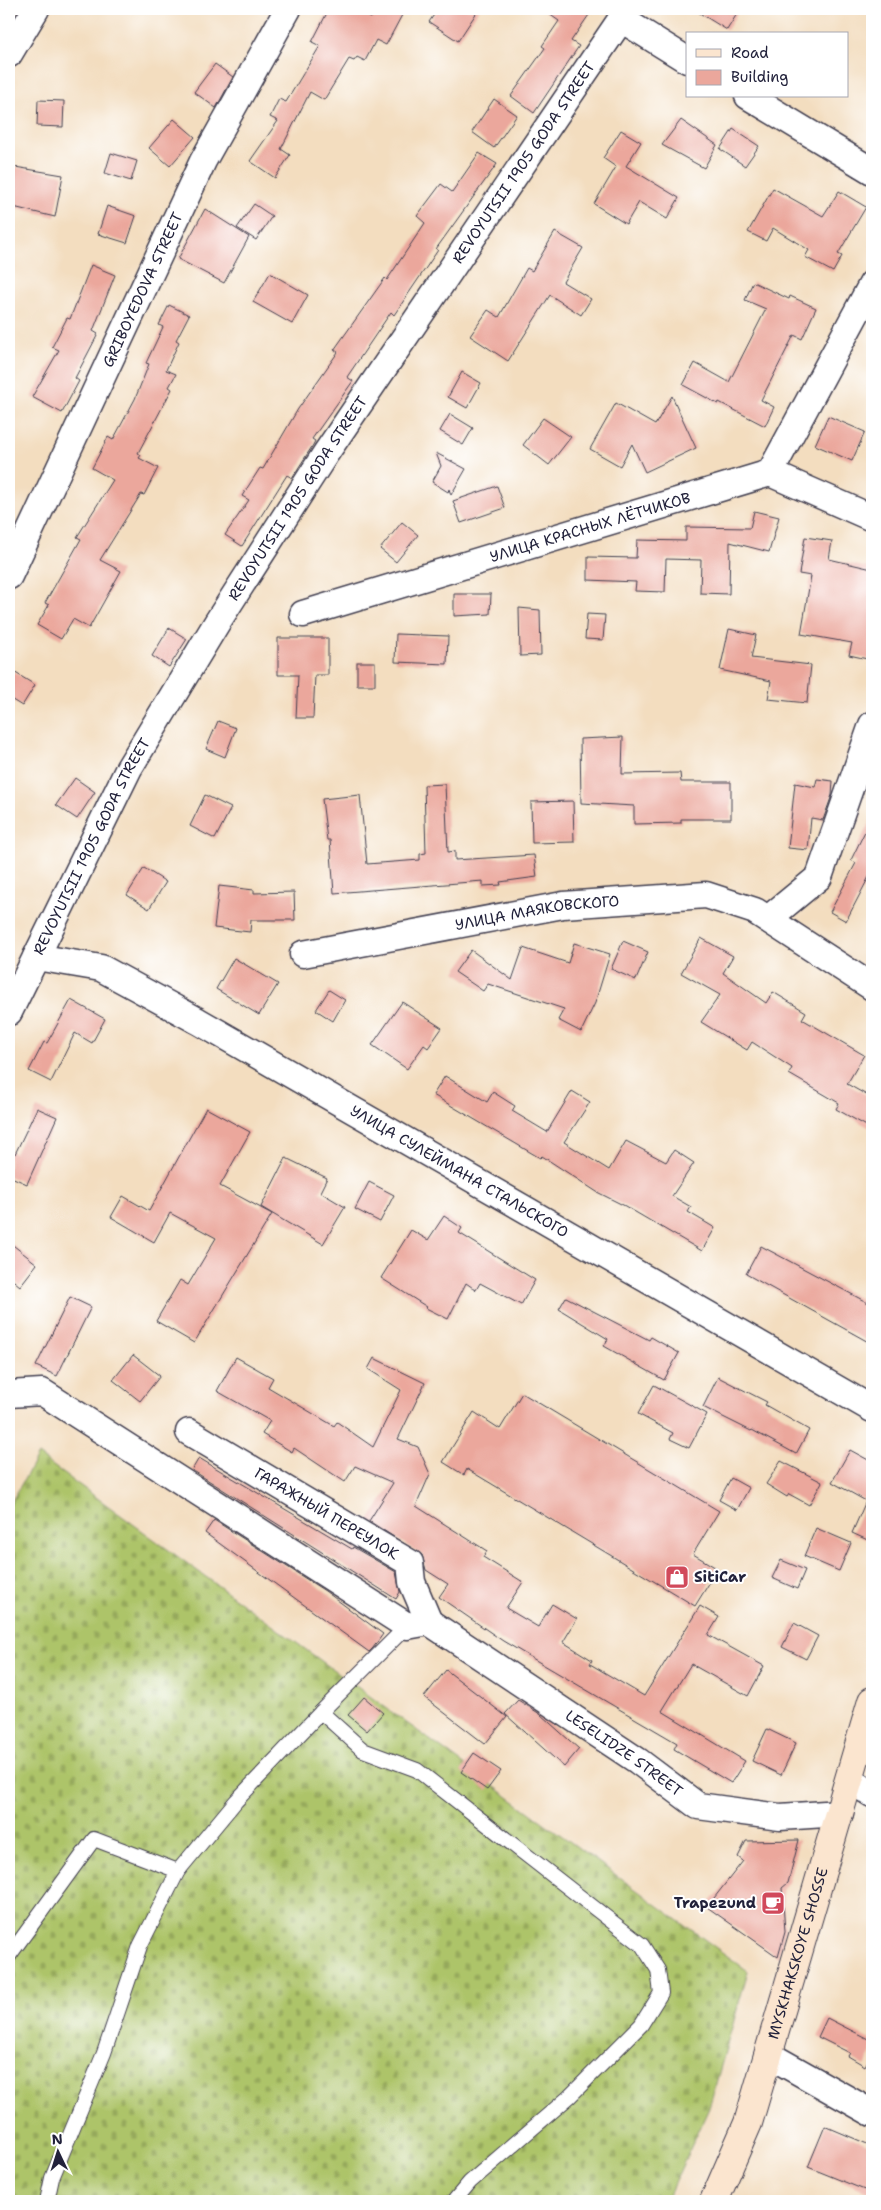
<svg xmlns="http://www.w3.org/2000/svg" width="881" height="2210" font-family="'Shantell Sans',sans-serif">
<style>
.cemetery{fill:url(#cemetery-stones);stroke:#687352}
.building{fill:#eba79c}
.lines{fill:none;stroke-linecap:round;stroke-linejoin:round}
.lane-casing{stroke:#413e4f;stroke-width:16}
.street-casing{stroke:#413e4f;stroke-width:29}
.secondary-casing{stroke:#413e4f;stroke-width:30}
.lane{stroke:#fff;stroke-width:14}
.street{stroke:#fff;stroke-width:26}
.secondary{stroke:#fbe5cf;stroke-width:28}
.labels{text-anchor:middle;stroke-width:4;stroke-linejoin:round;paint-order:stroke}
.street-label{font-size:15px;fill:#22223b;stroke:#fff}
.poi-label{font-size:15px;font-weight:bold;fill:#22223b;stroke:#fff;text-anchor:start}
</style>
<defs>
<pattern id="cemetery-stones" width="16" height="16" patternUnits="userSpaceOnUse" patternTransform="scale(1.25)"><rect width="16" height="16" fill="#adc469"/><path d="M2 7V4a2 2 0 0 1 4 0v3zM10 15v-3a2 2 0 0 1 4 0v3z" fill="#95a85c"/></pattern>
</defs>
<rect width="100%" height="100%" fill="#fff"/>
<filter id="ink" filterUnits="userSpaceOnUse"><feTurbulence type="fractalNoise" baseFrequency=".02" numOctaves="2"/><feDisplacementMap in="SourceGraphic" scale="10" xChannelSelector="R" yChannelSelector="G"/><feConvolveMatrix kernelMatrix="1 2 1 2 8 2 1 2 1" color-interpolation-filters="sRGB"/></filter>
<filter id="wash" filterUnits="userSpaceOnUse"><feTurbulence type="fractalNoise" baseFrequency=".0096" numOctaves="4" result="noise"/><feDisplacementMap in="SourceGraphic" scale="20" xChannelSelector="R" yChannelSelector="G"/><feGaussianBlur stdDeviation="1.12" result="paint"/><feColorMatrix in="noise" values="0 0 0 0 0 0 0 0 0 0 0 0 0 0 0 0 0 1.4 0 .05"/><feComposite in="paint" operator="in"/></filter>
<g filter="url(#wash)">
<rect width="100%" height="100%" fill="#f3ddbf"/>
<path class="cemetery" d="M38,1455L748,1971L709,2108L666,2201H9V1506Z"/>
<g id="blocks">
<g class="building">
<path d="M329,9H353L371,18L376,9H390L402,15L386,45L376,40L365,61L357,57L354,61L349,59L324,100L310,92L281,149L290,155L275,178L250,161L278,121L270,117L279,99L286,102L320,46L312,42Z"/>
<path d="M438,9H479L458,41L429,22Z"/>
<path d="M542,9H593L571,41L579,46L534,113L511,96L545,48L542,46L559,21Z"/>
<path d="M693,9H740L727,30Z"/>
<path d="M215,64L233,77L216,108L194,92Z"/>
<path d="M494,99L517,115L494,148L472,132Z"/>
<path d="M38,100L64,101L63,127L37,126Z"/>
<path d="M174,119L195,137L170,166L149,148Z"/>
<path d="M681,120L717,145L704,168L662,145Z"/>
<path d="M733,129L759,146L745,166L720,149Z"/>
<path d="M621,130L641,142L626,166L679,198L667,219L639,202L626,224L594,204L616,167L603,158Z"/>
<path d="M111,153L137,161L131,181L105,173Z"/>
<path d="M479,153L497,164L436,249L438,250L394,315L391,312L347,377L353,381L312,439L315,441L313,445L292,478L287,475L242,546L225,535L249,500L242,496L260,468L263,469L298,409L338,352L334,350L385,278L387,280L425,223L417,216L441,184L452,192Z"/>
<path d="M9,166L63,175L55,217L9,206Z"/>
<path d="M773,188L823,216L839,191L866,207L838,254L842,256L833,272L805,257L809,250L773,228L766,241L748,232Z"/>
<path d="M254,204L272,216L256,240L237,228Z"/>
<path d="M107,206L136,216L127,243L98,234Z"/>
<path d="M205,209L249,237L224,283L178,259Z"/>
<path d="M555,232L583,248L563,282L591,299L581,315L550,295L508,361L470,336L488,310L499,317L527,268L532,271Z"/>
<path d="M91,265L115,275L93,331L98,334L75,378L79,381L62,413L32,397L59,350L52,347L67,318L70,319Z"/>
<path d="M270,273L308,295L292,324L253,302Z"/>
<path d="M753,282L789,299L790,296L816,308L802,339L794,335L761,400L774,407L765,426L719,402L718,404L683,385L695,363L729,382L766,309L745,300Z"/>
<path d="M169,305L189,315L176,340L179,342L166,370L176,374L169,387L172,389L138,453L141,455L139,458L158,468L144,495L141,494L100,560L121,571L89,628L73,619L61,639L37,625L49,605L45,603L81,539L77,537L113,480L92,468L108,437L113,440L135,399L149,364L146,363L163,327L159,325Z"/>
<path d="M462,372L481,383L467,408L448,397Z"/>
<path d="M672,396L696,448L645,472L632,444L620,466L590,449L616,403L655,425Z"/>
<path d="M450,414L473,428L463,445L440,431Z"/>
<path d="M828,416L865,432L852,461L815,445Z"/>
<path d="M543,418L571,437L549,465L523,445Z"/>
<path d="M436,453L466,469L451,495L449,489L448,492L432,482L441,466Z"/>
<path d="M497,486L505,508L461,523L453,501Z"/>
<path d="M754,511L779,517L769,552L730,542L729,594L700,593L701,560L666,559L665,592L635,591L636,582L588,580V557L636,558L637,540L686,541V527L750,528Z"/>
<path d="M402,522L418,535L396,562L380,549Z"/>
<path d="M805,537L832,541L829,559L872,569V660L849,655L852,643L801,634L811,576L799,574Z"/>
<path d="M454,594H491L490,614L454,616Z"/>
<path d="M519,608L540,610L541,655L520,656Z"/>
<path d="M587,614L605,615L603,640L585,639Z"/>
<path d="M169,628L187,639L169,667L152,656Z"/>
<path d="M729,629L756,635L751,658L811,665L807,703L768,699L771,681L720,670Z"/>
<path d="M396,634L448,636L447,664L395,662Z"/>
<path d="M278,638H328V675H315L313,718H296L298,675H278Z"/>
<rect x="357" y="662" width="18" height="23"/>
<path d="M9,669L35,685L22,706L9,698Z"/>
<path d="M218,721L236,728L225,757L206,749Z"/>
<path d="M623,737L622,774L680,773L681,782H731V819H681V823L634,824V806L581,803L580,739Z"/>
<path d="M75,778L95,792L77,819L56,805Z"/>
<path d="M817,779L833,781L832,795L823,820L811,818L808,850L788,848L795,783L815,787Z"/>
<path d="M445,784L448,852L455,851V860L534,855L537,877L500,882L501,885L483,886V881L334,893L330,840H327L322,799L360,795L367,864L420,860V854L426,853L424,785Z"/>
<path d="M205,795L231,808L215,839L190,826Z"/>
<path d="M573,801L574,842L532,843L531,802Z"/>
<path d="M872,817V871L846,921L830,912L856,863L851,860Z"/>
<path d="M144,868L166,882L149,909L127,895Z"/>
<path d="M219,886L254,890V893L294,892L295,920H251L250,932L214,928Z"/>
<path d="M701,938L733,956L723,973L766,1003L773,992L806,1012L802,1019L864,1055L847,1084L872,1098V1129L836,1109L839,1103L789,1074L792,1068L752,1042L747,1050L701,1022L720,995L681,973Z"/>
<path d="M623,941L648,952L636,980L611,969Z"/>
<path d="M574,943L610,954L595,1003L581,1032L558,1020L564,1009L488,984L483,991L455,972L471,950L512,980L523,948L568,963Z"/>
<path d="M234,958L278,984L259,1015L216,989Z"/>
<path d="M329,990L345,1000L333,1021L316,1010Z"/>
<path d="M71,1000L105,1019L92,1043L75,1033L51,1082L29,1071L44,1042L47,1043Z"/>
<path d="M402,1002L442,1028L428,1048L424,1045L407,1069L372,1045Z"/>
<path d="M445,1076L487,1102L493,1092L515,1106L512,1111L547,1132L572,1091L590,1102L564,1142L609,1170L626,1141L666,1162L674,1150L694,1163L672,1196L691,1207L688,1212L715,1228L702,1251L625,1206L597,1192L542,1156L540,1158L433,1095Z"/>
<path d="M37,1108L57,1117L27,1184L9,1176V1150L15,1154Z"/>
<path d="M206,1108L250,1132L220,1186L272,1214L194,1343L156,1321L180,1280L188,1285L216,1238L170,1213L154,1242L111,1217L123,1196L149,1211Z"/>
<path d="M286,1158L327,1178L320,1192L345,1207L323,1244L261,1207Z"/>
<path d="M369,1182L394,1195L380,1222L355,1209Z"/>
<path d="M444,1216L462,1228L459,1233L535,1280L521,1305L480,1283L476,1290L466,1283L448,1319L426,1308L427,1307L381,1278L411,1230L428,1240Z"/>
<path d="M9,1242L37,1264L20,1286L9,1277Z"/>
<path d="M761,1246L872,1305V1344L746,1274Z"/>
<path d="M70,1297L91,1307L57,1376L36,1366Z"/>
<path d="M566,1297L649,1340L651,1337L679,1353L664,1380L604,1346L608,1339L559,1309Z"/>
<path d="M133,1355L160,1376L140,1401L113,1380Z"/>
<path d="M236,1357L273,1378L268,1387L334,1426L337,1422L373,1447L401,1390L368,1369L374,1358L425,1383L398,1439L418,1447L430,1474L416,1506L487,1551L483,1557L523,1582L506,1608L538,1627L552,1604L577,1619L563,1642L592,1660L590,1664L644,1696L700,1606L719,1617L708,1635L764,1666L748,1696L691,1664L662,1711L745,1761L731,1783L674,1749L677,1743L503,1641L439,1597L448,1584L426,1570L422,1555L369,1521L393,1483L355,1466L345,1482L294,1448L292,1452L262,1434L270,1421L217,1391Z"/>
<path d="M718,1377L767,1402L765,1405L809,1430L796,1454L752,1430L751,1431L703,1407Z"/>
<path d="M654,1385L707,1414L689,1448L670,1439L673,1433L638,1414Z"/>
<path d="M522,1393L719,1511L693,1554L718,1569L695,1606L467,1469L464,1475L443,1462L474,1412L500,1429Z"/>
<path d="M850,1450L872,1462V1542L852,1533L866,1501L832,1482Z"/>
<path d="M199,1458L352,1549L353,1547L396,1572L400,1592L396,1599L192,1470Z"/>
<path d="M781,1461L822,1482L809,1505L789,1494L787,1497L766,1484Z"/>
<path d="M731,1478L749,1488L737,1510L719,1500Z"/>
<path d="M214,1520L325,1591L383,1634L373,1648L369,1652L205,1533Z"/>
<path d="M816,1528L851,1543L839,1571L804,1556Z"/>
<path d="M781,1560L805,1570L797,1589L772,1578Z"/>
<path d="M794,1623L818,1636L806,1659L782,1647Z"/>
<path d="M446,1670L507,1717L485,1744L424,1697Z"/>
<path d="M364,1697L383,1713L367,1731L348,1715Z"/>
<path d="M518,1700L540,1714L579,1749L564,1767L505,1714Z"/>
<path d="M767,1729L796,1743L781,1775L752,1761Z"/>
<path d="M474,1753L501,1771L487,1790L461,1772Z"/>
<path d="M799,1840L788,1883L782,1888L785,1932L778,1957L707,1907L743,1861L738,1857L746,1841Z"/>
<path d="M827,2018L872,2041V2053L865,2066L848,2056L850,2053L818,2037Z"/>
<path d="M825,2126L872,2146V2193L808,2167Z"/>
</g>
</g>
</g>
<g filter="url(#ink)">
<use href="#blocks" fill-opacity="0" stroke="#413e4f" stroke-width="1"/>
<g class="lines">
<g class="lane-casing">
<g id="lane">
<path d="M321,1712L363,1750L417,1770L642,1945L658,1970L661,1993L641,2025L569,2097L470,2182L454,2201"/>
<path d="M9,1956L94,1839L178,1871"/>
<path d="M47,2201L52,2178L104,2053L140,1946L178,1871L236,1801L321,1712L407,1626"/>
</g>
</g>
<g class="street-casing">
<g id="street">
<path d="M621,19L687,60"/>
<path d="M9,54L36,9"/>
<path d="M748,96L872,171"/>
<path d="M770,473L872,284"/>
<path id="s1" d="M9,576L203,161L288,9"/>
<path id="s2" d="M303,614L770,473L872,518"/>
<path d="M768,919L819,877L872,725"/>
<path id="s3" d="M303,954L563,905L706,895L755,911L872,987"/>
<path id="s4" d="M36,957L101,968L198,1021L872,1409"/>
<path id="s5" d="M9,1012L129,768L218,621L326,453L628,9"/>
<path d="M9,1394L42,1392L407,1626L429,1622"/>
<path id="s6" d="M189,1432L410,1563L412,1582L429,1622"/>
<path id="s7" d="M429,1622L638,1761L698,1806L780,1817L840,1813"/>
<path d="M850,1780L872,1794"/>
<path d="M769,2055L872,2113"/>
</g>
</g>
<g class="secondary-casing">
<g id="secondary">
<path id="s8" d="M714,2201L748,2123L872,1701"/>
</g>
</g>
<use href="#lane" class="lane"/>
<use href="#street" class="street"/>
<use href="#secondary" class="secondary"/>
</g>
</g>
<defs>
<g id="shop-square" transform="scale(1.25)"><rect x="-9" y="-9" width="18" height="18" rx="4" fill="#d1495b" stroke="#fff"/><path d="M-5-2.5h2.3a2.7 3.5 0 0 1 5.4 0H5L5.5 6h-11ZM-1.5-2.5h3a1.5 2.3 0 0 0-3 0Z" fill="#fff"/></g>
<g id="cafe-square" transform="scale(1.25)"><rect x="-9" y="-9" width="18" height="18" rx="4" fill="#d1495b" stroke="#fff"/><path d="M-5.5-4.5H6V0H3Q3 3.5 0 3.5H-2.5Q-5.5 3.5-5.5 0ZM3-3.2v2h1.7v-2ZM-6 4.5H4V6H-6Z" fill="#fff"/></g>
</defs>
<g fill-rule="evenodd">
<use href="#shop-square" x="677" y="1577"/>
<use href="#cafe-square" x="773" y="1903"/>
</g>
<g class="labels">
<g class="street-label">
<text dy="5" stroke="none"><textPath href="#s5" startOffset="995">REVOYUTSII 1905 GODA STREET</textPath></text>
<text dy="5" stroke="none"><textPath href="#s1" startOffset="316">GRIBOYEDOVA STREET</textPath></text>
<text dy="5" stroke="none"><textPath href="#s5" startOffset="590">REVOYUTSII 1905 GODA STREET</textPath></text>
<text dy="5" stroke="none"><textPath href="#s2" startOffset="300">УЛИЦА КРАСНЫХ ЛЁТЧИКОВ</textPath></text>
<text dy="5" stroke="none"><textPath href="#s5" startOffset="185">REVOYUTSII 1905 GODA STREET</textPath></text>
<text dy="5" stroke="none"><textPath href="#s3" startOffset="238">УЛИЦА МАЯКОВСКОГО</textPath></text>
<text dy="5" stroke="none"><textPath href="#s4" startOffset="478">УЛИЦА СУЛЕЙМАНА СТАЛЬСКОГО</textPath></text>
<text dy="5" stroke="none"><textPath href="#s6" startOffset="160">ГАРАЖНЫЙ ПЕРЕУЛОК</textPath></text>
<text dy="5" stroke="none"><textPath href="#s7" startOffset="235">LESELIDZE STREET</textPath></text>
<text dy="5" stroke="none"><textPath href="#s8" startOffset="262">MYSKHAKSKOYE SHOSSE</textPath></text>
</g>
<g class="poi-label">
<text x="694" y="1582">SitiCar</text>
<text x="756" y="1908" text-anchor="end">Trapezund</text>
</g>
</g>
<rect width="881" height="2210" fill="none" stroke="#fff" stroke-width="30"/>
<rect x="686" y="32" width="162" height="65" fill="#ffffff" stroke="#a7a7b1"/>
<rect x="696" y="49" width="25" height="8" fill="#fbe5cf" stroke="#a7a7b1"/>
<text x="731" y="58" font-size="15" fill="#22223b">Road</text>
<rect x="696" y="70" width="25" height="15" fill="#eba79c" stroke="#a7a7b1"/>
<text x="731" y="82" font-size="15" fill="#22223b">Building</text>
<g transform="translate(58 2152) rotate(356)" stroke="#ffffff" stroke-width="4" paint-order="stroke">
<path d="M0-4L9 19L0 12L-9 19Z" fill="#22223b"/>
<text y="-8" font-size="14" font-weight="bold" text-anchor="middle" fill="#22223b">N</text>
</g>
</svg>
